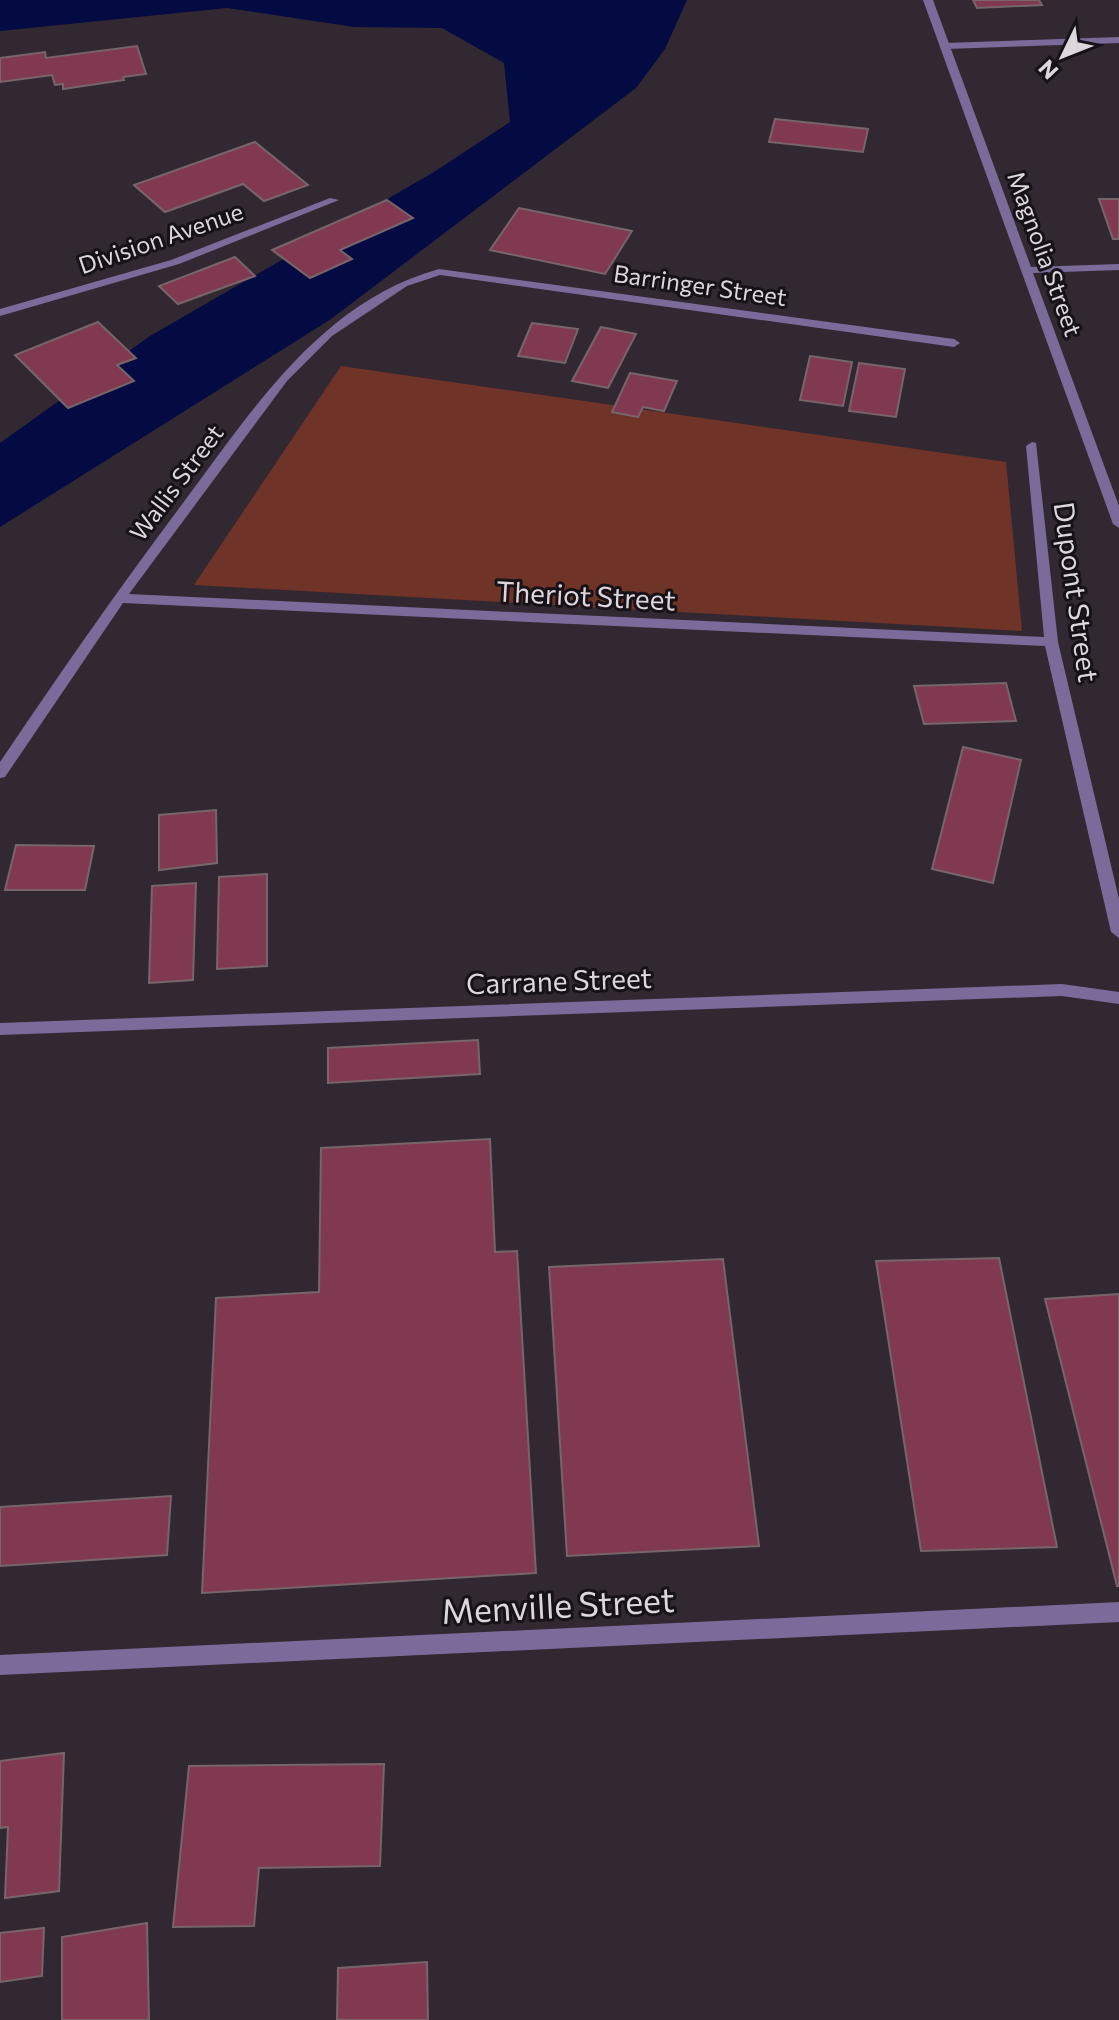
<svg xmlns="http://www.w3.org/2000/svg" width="1119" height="2020" font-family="Commissioner,sans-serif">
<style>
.green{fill:#6f3327}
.water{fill:#030b42}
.building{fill:#813951;stroke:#766569;stroke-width:2}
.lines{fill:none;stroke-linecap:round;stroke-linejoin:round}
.lane{fill:#7a6b9a;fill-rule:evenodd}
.street{fill:#7a6b9a;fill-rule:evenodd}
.labels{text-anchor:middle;stroke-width:6;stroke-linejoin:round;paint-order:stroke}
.far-street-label{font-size:24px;fill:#ddd6dc;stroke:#171217}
.street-label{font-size:28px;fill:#ddd6dc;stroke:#171217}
.near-street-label{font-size:34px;fill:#ddd6dc;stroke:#171217}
</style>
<rect width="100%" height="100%" fill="#322831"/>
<path class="green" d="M341,366L1006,462L1022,631L194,585Z"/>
<path class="water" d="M0,0H687L665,49L636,88L331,319L0,527V443L150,336L434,172L510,122L504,63L442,28L354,27L227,8L0,31Z"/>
<g class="building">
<path d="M973,0H1039L1042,5L977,8Z"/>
<path d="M137,46L146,74L123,77L124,80L63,89V84L55,85L52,75L0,82V58L45,52L46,58Z"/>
<path d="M775,119L868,129L863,152L769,142Z"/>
<path d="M255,142L308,185L264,201L243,184L165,212L134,185Z"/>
<path d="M1099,199H1119V239H1113Z"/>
<path d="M387,200L413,218L340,250L352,259L310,278L272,250Z"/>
<path d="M519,208L632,231L605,274L490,250Z"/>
<path d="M235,257L255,276L178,304L159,286Z"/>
<path d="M98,322L136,358L117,365L134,381L68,408L15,355Z"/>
<path d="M532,323L578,329L565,363L518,356Z"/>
<path d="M601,327L636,334L608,388L572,381Z"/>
<path d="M810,356L852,362L843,406L800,400Z"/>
<path d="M859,363L905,369L896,417L849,411Z"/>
<path d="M630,373L677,381L664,411L643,407L638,417L612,412Z"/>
<path d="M1006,683L1016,721L924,724L914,686Z"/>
<path d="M963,747L1021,760L993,883L932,869Z"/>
<path d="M216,810L217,863L159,870V815Z"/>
<path d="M16,845L94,846L85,890H5Z"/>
<path d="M267,874V966L217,969L219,877Z"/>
<path d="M196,883L193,980L149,983L152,886Z"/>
<path d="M478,1040L480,1074L328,1083V1048Z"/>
<path d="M490,1139L495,1252L517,1251L536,1573L202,1593L216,1298L319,1292L321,1148Z"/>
<path d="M999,1258L1057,1547L921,1551L876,1261Z"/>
<path d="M723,1259L759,1546L567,1556L549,1267Z"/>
<path d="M1119,1294V1586H1117L1045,1299Z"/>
<path d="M171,1496L167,1555L0,1566V1507Z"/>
<path d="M64,1753L59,1891L5,1898L8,1827L0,1828V1761Z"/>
<path d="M384,1764L380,1866L259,1868L254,1926L173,1927L189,1766Z"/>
<path d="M147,1923L149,2020H62V1937Z"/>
<path d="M44,1928L42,1976L0,1982V1933Z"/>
<path d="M427,1962L428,2020H337L338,1968Z"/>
</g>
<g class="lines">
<path class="lane" d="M1119,37V43L945,49L940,46L945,43Z"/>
<g class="street">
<path d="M923,0H933L1031,267L1119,264V270L1033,273L1119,506V528L1113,524Z"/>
<path d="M330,198L339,200L179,264L0,316V309L171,260Z"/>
<path d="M439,269L954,339L960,343L954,347L440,275L407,286L332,336L287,381L129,594L1044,637L1026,446L1032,442L1036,443L1058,642L1119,899V938L1111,932L1045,646L123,603L5,777L0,778V762C58,676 117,591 180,507C250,414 319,302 439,269Z"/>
<path d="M1062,984L1119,992V1004L1062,996L0,1035V1023Z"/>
<path d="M1119,1602V1622L0,1675V1655Z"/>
</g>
</g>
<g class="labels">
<g class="far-street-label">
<text transform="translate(161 239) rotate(-19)" y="8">Division Avenue</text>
<text transform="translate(1044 254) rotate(70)" y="8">Magnolia Street</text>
<text transform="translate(700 286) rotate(8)" y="8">Barringer Street</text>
<text transform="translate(177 483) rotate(-53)" y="8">Wallis Street</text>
</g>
<g class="street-label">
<text transform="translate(1076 592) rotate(82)" y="10">Dupont Street</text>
<text transform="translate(586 596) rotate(3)" y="10">Theriot Street</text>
<text transform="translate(559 981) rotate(-2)" y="10">Carrane Street</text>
</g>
<g class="near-street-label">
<text transform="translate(558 1606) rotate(-3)" y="12">Menville Street</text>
</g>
</g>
<g transform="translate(1063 56) rotate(227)" stroke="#171217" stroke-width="6" paint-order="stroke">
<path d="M0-6L14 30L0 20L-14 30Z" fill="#ddd6dc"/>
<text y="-12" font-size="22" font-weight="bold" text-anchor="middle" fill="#ddd6dc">N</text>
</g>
</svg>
